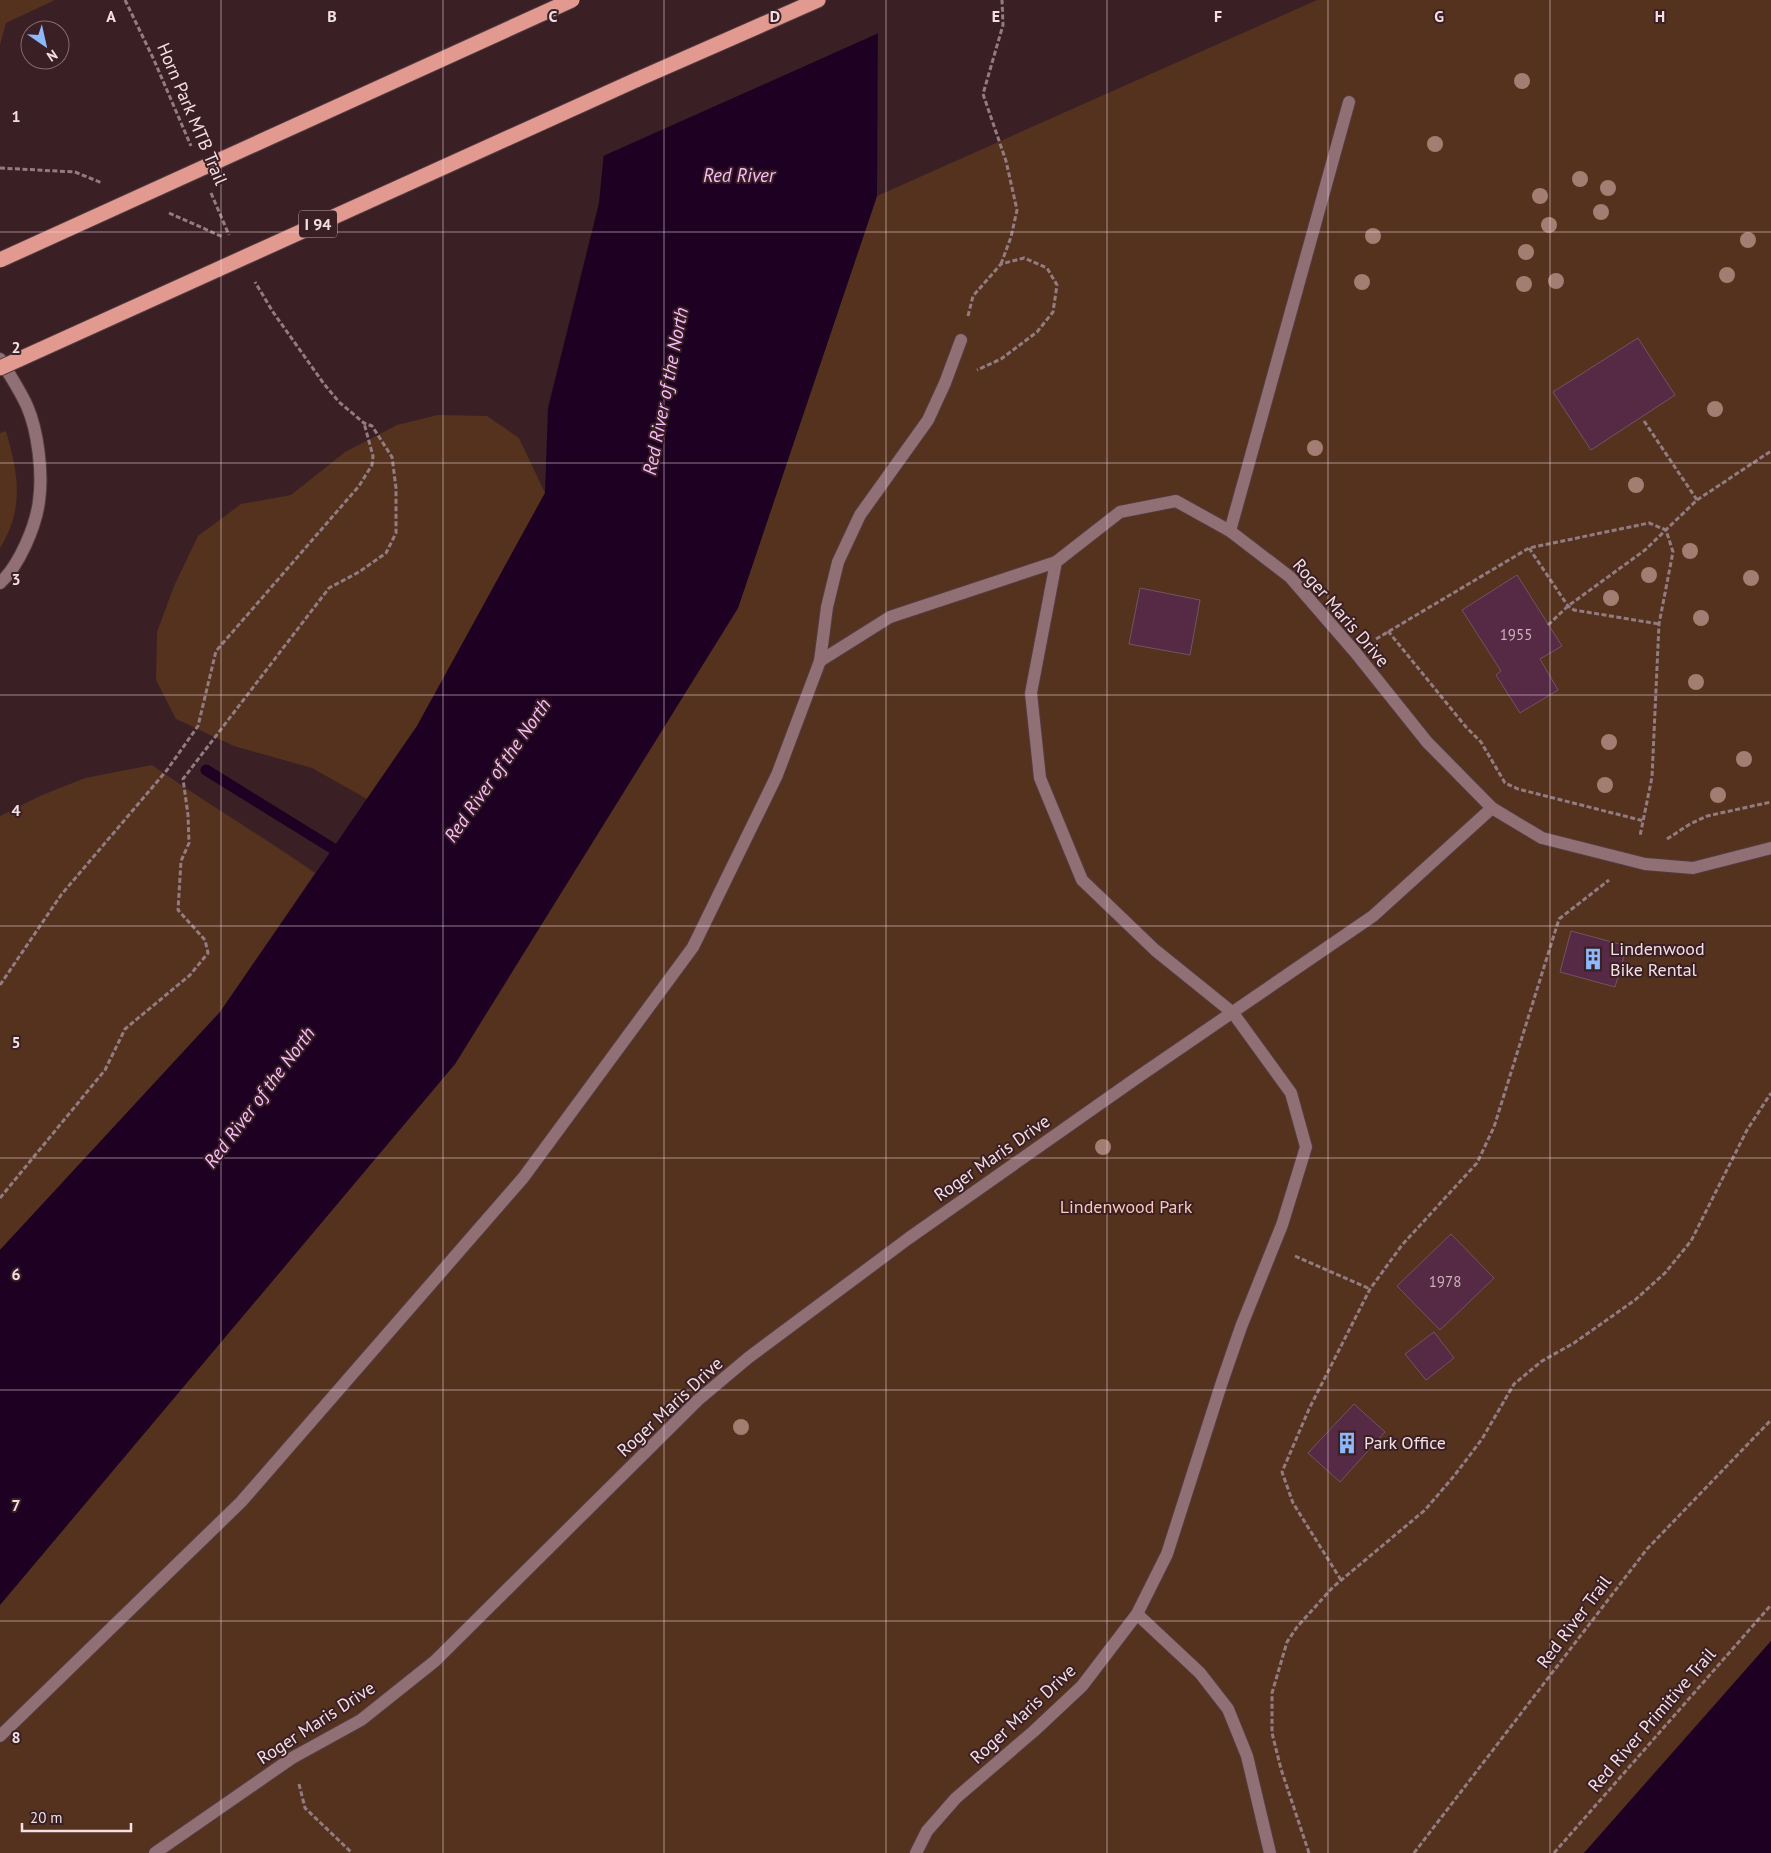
<svg xmlns="http://www.w3.org/2000/svg" width="1771" height="1853" font-family="'PT Sans',sans-serif">
<style>
.green{fill:#54321e}
.water{fill:#1e0122}
.pier{fill:#3a1f25}
.lines{fill:none;stroke-linecap:round;stroke-linejoin:round}
.stream{stroke:#1e0122;stroke-width:11}
.building{fill:#562944;stroke:#705463}
.lane-casing{stroke:#533c41;stroke-width:14}
.street-casing{stroke:#533c41;stroke-width:14}
.highway-casing{stroke:#533c41;stroke-width:17}
.path{stroke:#937c81;stroke-width:3;stroke-dasharray:5 2.5;stroke-linecap:butt}
.lane{stroke:#906f75;stroke-width:12}
.street{stroke:#906f75;stroke-width:12}
.highway{stroke:#e2998f;stroke-width:15}
.highway-bridge-casing{stroke:#533c41;stroke-width:17;stroke-linecap:butt}
.highway-bridge{stroke:#e2998f;stroke-width:15}
.tree{fill:#a37d72}
.grid{fill:none;stroke:#f3e0e3;stroke-width:1;stroke-opacity:0.55}
.labels{text-anchor:middle;stroke-width:4;stroke-linejoin:round;paint-order:stroke}
.number-label{font-size:15px;fill:#ccb2bb}
.shield{fill:#3a1f25;stroke:#bca6aa;stroke-width:1}
.shield-label{font-size:16px;font-weight:bold;fill:#f3e0e3}
.street-label{font-size:18px;fill:#f3e0e3;stroke:#3a1f25}
.poi-label{font-size:18px;fill:#f3e0e3;stroke:#3a1f25;text-anchor:start}
.park-label{font-size:18px;fill:#f9cab1;stroke:#3a1f25}
.water-label{font-size:19px;font-style:italic;fill:#f7bdfd;stroke:#3a1f25}
.grid-label{font-size:16px;text-anchor:middle;font-weight:bold;fill:#f3e0e3;stroke:#3a1f25;stroke-width:4;stroke-linejoin:round;paint-order:stroke}
</style>
<rect width="100%" height="100%" fill="#3a1f25"/>
<g class="green">
<path d="M0,0H55L6,23L0,45Z"/>
<path d="M1317,0H1771V1641L1584,1853H0V1605L455,1064L738,608L877,196Z"/>
<path d="M438,415L487,416L519,438L545,493L417,726L367,799L312,768L234,746L176,719L156,680L157,632L174,586L198,536L241,504L291,495L345,452L397,425Z"/>
<path d="M6,431C18,473 25,508 0,548V433Z"/>
<path d="M152,765C206,803 262,836 315,873L220,1012L0,1250V816L40,796L85,778Z"/>
</g>
<g class="water">
<path d="M619,0H878L877,196L738,608L455,1064L0,1605V1250L220,1012L417,726L545,493L548,408L599,203Z"/>
<path d="M1771,1641V1853H1584Z"/>
</g>
<path class="pier" d="M617,0H880L881,32L601,157Z"/>
<g class="lines">
<path class="stream" d="M206,770L345,856"/>
</g>
<g class="building">
<path d="M1638,338L1675,395L1591,450L1553,392Z"/>
<path d="M1517,575L1562,646L1540,659L1558,690L1520,713L1496,675L1501,671L1462,610Z"/>
<path d="M1140,588L1200,600L1190,655L1129,644Z"/>
<path d="M1571,931L1627,946L1615,987L1560,972Z"/>
<path d="M1451,1234L1494,1278L1440,1330L1397,1286Z"/>
<path d="M1434,1332L1454,1358L1426,1380L1405,1354Z"/>
<path d="M1354,1404L1385,1432L1340,1482L1308,1453Z"/>
</g>
<g class="lines">
<g class="lane-casing">
<g id="lane">
<path d="M1230,531L1349,102"/>
<path d="M820,661L890,617L1056,562"/>
<path d="M1137,1614L1200,1673L1228,1709L1247,1756L1270,1853"/>
<path d="M0,1736L241,1502L523,1178L693,947L777,775L820,661L827,607L838,562L860,515L928,420L945,383L961,340"/>
</g>
</g>
<g class="street-casing">
<g id="street">
<path d="M0,359C9,374 20,390 27,406C38,431 43,473 39,501C36,526 19,566 0,583"/>
<path d="M155,1853L292,1758L361,1720L435,1661L698,1400L748,1358L909,1238L1138,1077L1373,916L1492,808"/>
<path d="M916,1853L927,1831L956,1798L1034,1731L1082,1686L1137,1614L1167,1554L1221,1385L1241,1327L1282,1225L1306,1147L1291,1093L1233,1013L1155,950L1082,880L1040,778L1031,693L1056,562L1120,512L1176,501L1230,531L1290,577L1355,652L1427,742L1492,808L1542,838L1645,864L1693,868L1771,848"/>
</g>
</g>
<g class="highway-casing">
<path id="highway" d="M636,80L818,0"/>
</g>
<g class="path">
<path d="M125,0L154,60L191,146"/>
<path d="M0,168L75,172L102,183"/>
<path d="M211,193L229,235"/>
<path d="M169,213L223,237"/>
<path d="M1001,264L1011,237L1017,210L1006,161L983,94L1003,25L1002,0"/>
<path d="M968,316L973,296L1001,264L1024,258L1047,268L1057,285L1053,312L1037,332L1001,359L977,370"/>
<path d="M1644,421L1697,500"/>
<path d="M1529,548L1568,606L1574,610L1659,624"/>
<path d="M1548,625L1568,606L1645,550L1697,500L1771,451"/>
<path d="M1388,631L1466,727L1481,742L1505,783L1518,789L1644,821"/>
<path d="M1376,639L1529,548L1649,523L1666,530L1673,552L1659,624L1652,777L1640,836"/>
<path d="M1667,839L1690,824L1707,816L1771,802"/>
<path d="M0,985L61,895L167,770L198,726L216,651L359,486L372,465L373,456L364,423"/>
<path d="M0,1198L105,1070L125,1029L190,975L208,953L205,940L178,910L181,861L189,843L188,815L183,779L329,588L359,572L386,553L396,533V488L392,457L372,426L364,423L339,402L324,384L273,312L255,282"/>
<path d="M1295,1256L1370,1289"/>
<path d="M1341,1580L1293,1503L1282,1472L1309,1409L1370,1289L1402,1245L1477,1163L1494,1127L1559,919L1609,880"/>
<path d="M299,1784L305,1808L352,1853"/>
<path d="M1309,1853L1281,1769L1272,1733V1693L1287,1642L1297,1627L1333,1587L1425,1510L1454,1476L1482,1439L1514,1384L1542,1361L1574,1343L1635,1300L1665,1273L1691,1241L1747,1130L1771,1093"/>
<path d="M1414,1853L1647,1549L1771,1420"/>
<path d="M1554,1853L1771,1605"/>
</g>
<use href="#lane" class="lane"/>
<use href="#street" class="street"/>
<use href="#highway" class="highway"/>
<g class="highway-bridge-casing">
<g id="highway-bridge">
<path d="M0,260L572,0"/>
<path d="M0,368L636,80"/>
</g>
</g>
<use href="#highway-bridge" class="highway-bridge"/>
</g>
<g class="tree">
<circle cx="1522" cy="81" r="8"/>
<circle cx="1435" cy="144" r="8"/>
<circle cx="1580" cy="179" r="8"/>
<circle cx="1608" cy="188" r="8"/>
<circle cx="1540" cy="196" r="8"/>
<circle cx="1601" cy="212" r="8"/>
<circle cx="1549" cy="225" r="8"/>
<circle cx="1373" cy="236" r="8"/>
<circle cx="1748" cy="240" r="8"/>
<circle cx="1526" cy="252" r="8"/>
<circle cx="1727" cy="275" r="8"/>
<circle cx="1556" cy="281" r="8"/>
<circle cx="1362" cy="282" r="8"/>
<circle cx="1524" cy="284" r="8"/>
<circle cx="1715" cy="409" r="8"/>
<circle cx="1315" cy="448" r="8"/>
<circle cx="1636" cy="485" r="8"/>
<circle cx="1690" cy="551" r="8"/>
<circle cx="1649" cy="575" r="8"/>
<circle cx="1751" cy="578" r="8"/>
<circle cx="1611" cy="598" r="8"/>
<circle cx="1701" cy="618" r="8"/>
<circle cx="1696" cy="682" r="8"/>
<circle cx="1609" cy="742" r="8"/>
<circle cx="1744" cy="759" r="8"/>
<circle cx="1605" cy="785" r="8"/>
<circle cx="1718" cy="795" r="8"/>
<circle cx="1103" cy="1147" r="8"/>
<circle cx="741" cy="1427" r="8"/>
</g>
<path class="grid" d="M221,0V1853M443,0V1853M664,0V1853M886,0V1853M1107,0V1853M1328,0V1853M1550,0V1853M0,232H1771M0,463H1771M0,695H1771M0,926H1771M0,1158H1771M0,1390H1771M0,1621H1771"/>
<defs>
<g id="building-bare" transform="scale(1.725)"><path d="M-4-6H4V6H1V3H-1V6H-4ZM-2.5-4.3h1.7v1.8h-1.7ZM.8-4.3h1.7v1.8H.8ZM-2.5-1h1.7V.8h-1.7ZM.8-1h1.7V.8H.8Z" fill="#8db9fc" stroke="#3a1f25" stroke-width="2.5" paint-order="stroke"/></g>
</defs>
<g fill-rule="evenodd">
<use href="#building-bare" x="1593" y="959"/>
<use href="#building-bare" x="1347" y="1443"/>
</g>
<g class="labels">
<g class="number-label">
<text x="1516" y="640">1955</text>
<text x="1445" y="1287">1978</text>
</g>
<rect class="shield" x="299" y="210.5" width="38" height="27" rx="4"/>
<g class="shield-label">
<text x="318" y="230">I 94</text>
</g>
<g class="street-label">
<text transform="translate(192 114) rotate(67)" y="6">Horn Park MTB Trail</text>
<text transform="translate(1341 613) rotate(49)" y="6">Roger Maris Drive</text>
<text transform="translate(992 1158) rotate(-35)" y="6">Roger Maris Drive</text>
<text transform="translate(670 1407) rotate(-43)" y="6">Roger Maris Drive</text>
<text transform="translate(1574 1622) rotate(-53)" y="6">Red River Trail</text>
<text transform="translate(1023 1714) rotate(-43)" y="6">Roger Maris Drive</text>
<text transform="translate(1652 1720) rotate(-49)" y="6">Red River Primitive Trail</text>
<text transform="translate(316 1723) rotate(-33)" y="6">Roger Maris Drive</text>
</g>
<g class="poi-label">
<text x="1610" y="955">Lindenwood<tspan x="1610" dy="21">Bike Rental</tspan></text>
<text x="1364" y="1449">Park Office</text>
</g>
<g class="park-label">
<text x="1126" y="1213">Lindenwood Park</text>
</g>
<g class="water-label">
<text x="739" y="182">Red River</text>
<text transform="translate(665 391) rotate(-79)" y="7">Red River of the North</text>
<text transform="translate(497 770) rotate(-55)" y="7">Red River of the North</text>
<text transform="translate(259 1097) rotate(-53)" y="7">Red River of the North</text>
</g>
</g>
<g class="grid-label">
<text x="111" y="22">A</text>
<text x="332" y="22">B</text>
<text x="553" y="22">C</text>
<text x="775" y="22">D</text>
<text x="996" y="22">E</text>
<text x="1218" y="22">F</text>
<text x="1439" y="22">G</text>
<text x="1660" y="22">H</text>
<text x="16" y="122">1</text>
<text x="16" y="353">2</text>
<text x="16" y="585">3</text>
<text x="16" y="816">4</text>
<text x="16" y="1048">5</text>
<text x="16" y="1280">6</text>
<text x="16" y="1511">7</text>
<text x="16" y="1743">8</text>
</g>
<g transform="translate(45 45) rotate(146)"><circle r="24" fill="#3a1f25" stroke="#846c71"/>
<path d="M0-4L9 19L0 12L-9 19Z" fill="#8db9fc"/>
<text y="-8" font-size="14" font-weight="bold" text-anchor="middle" fill="#f3e0e3">N</text>
</g>
<path d="M22 1823v8h109v-8" fill="none" stroke="#f3e0e3" stroke-width="2.5"/>
<text x="30" y="1823" font-size="15" fill="#f3e0e3" stroke="#3a1f25" stroke-width="4" paint-order="stroke">20 m</text>
</svg>
